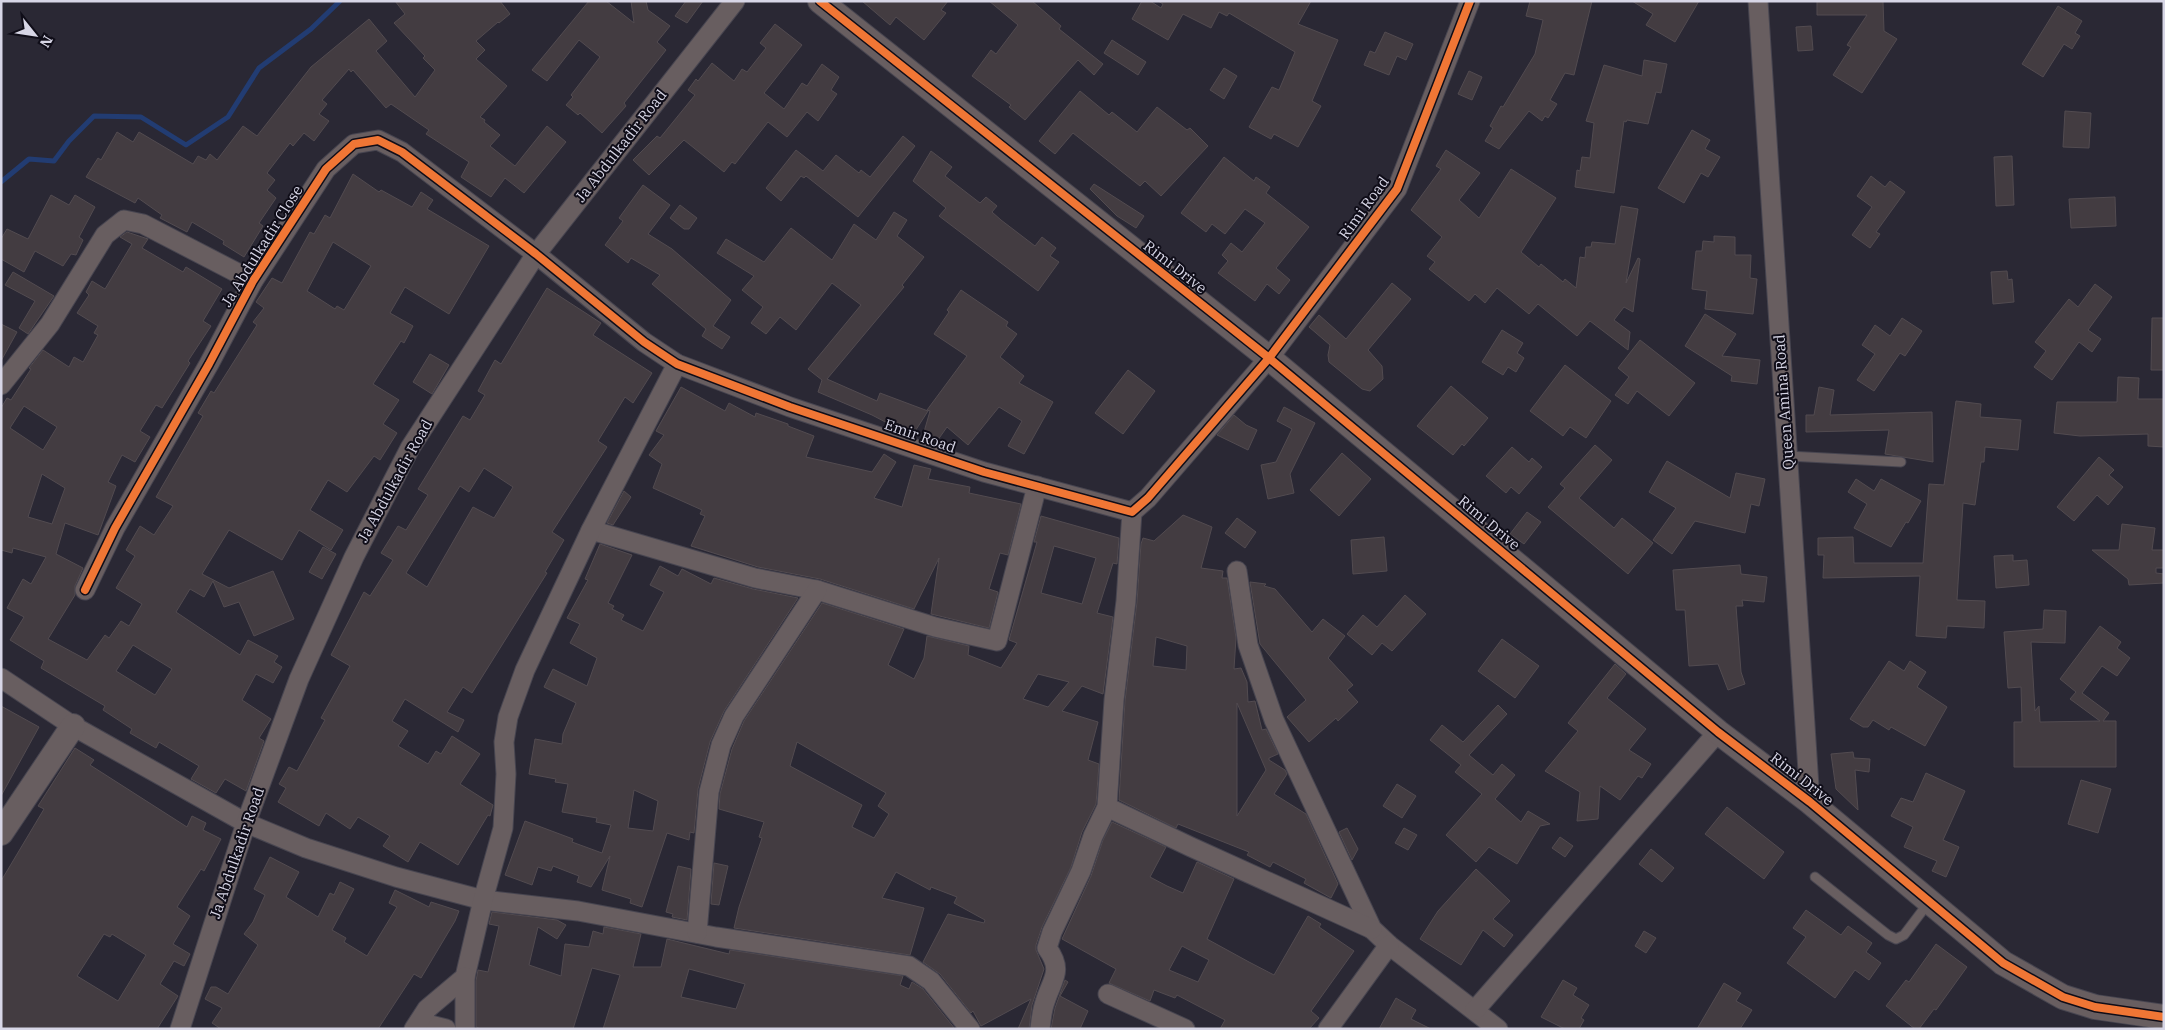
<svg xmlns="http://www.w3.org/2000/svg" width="2165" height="1030" font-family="'IBM Plex Serif',serif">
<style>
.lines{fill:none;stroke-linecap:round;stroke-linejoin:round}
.stream{stroke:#223c72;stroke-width:5}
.building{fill:#433c41;stroke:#524b50;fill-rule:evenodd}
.service-casing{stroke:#474550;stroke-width:11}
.minor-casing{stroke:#474550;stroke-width:21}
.tertiary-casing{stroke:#474550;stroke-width:26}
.service{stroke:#685e60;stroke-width:9}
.minor{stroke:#685e60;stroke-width:19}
.tertiary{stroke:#685e60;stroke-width:24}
.cycleway-casing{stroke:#0f0d18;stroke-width:11}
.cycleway{stroke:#f07635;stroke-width:8}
.labels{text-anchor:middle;stroke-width:4;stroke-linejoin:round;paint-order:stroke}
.street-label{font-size:15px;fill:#d7d6e6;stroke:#0f0d18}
</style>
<rect width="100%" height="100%" fill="#2a2834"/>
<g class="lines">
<path class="stream" d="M1,182L29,159L54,161L69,141L94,116L141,117L186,145L228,117L259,68L311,29L340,1"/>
</g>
<g class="building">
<path d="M395,1H500L510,14L499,23L498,22L476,41L485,50L476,59L507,86L480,117L485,120L484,122L500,135L490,146L515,166L547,126L566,142L524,193L505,178L491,197L461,177L469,162L426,134L429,130L391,104L386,108L353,70L351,72L349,69L322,100L327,104L319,114L329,121L314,141L304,133L293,146L290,143L267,173L275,180L267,190L276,198L259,223L263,226L244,257L223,244L224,241L192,222L187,232L160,218L162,215L138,198L135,203L86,177L98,158L101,160L117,132L133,142L139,132L193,164L198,156L206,160L210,154L217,160L243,126L257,136L311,67L369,19L387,41L376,51L415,97L435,70L423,58L425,56L394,23L405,14Z"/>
<path d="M589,1H606L634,23L631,1H646L648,10L670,26L657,42L666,50L624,103L626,106L602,133L580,113L578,115L566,105L573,97L571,95L600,57L579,40L547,81L532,70Z"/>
<path d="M686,1H703L687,23L675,16Z"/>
<path d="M862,1H948L941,10L946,13L924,40L896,17L890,25Z"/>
<path d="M989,1H1032L1061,26L1059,29L1103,64L1094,75L1078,60L1025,120L1009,107L1011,105L972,76L991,50L996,54L1018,25Z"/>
<path d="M1142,1H1150L1161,8L1163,4L1158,1H1311L1298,24L1338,40L1312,101L1321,106L1298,147L1274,134L1271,139L1249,127L1272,87L1279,90L1295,52L1229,13L1227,16L1219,12L1211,28L1183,14L1168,40L1132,19Z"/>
<path d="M1530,1H1592L1574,75L1565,73L1550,100L1557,104L1548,118L1545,116L1542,121L1529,111L1499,149L1485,141L1493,128L1490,126L1501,106L1503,107L1535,54L1543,20L1526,16Z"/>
<path d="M1632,1H1699L1675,42L1646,25L1653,14Z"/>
<path d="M1817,1H1883L1884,31L1897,39L1862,93L1833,75L1851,47L1847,45L1867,15H1817Z"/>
<path d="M2058,6L2082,21L2075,33L2080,36L2072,49L2064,44L2043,77L2022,64Z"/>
<path d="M775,24L802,45L764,93L784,109L802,83L807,86L822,64L839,77L831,90L837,94L818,121L807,112L787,137L768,122L735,164L732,162L724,172L684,140L649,175L633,160L657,136L660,138L695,95L688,90L696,79L698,81L712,63L734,81L742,69L747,72L766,48L760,43Z"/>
<path d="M1811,26L1813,50L1798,51L1796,27Z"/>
<path d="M1385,32L1413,44L1406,60L1397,56L1389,75L1364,65L1370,51L1375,53Z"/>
<path d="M1112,40L1146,62L1138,75L1104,53Z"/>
<path d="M1644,60L1667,64L1661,93L1656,92L1648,124L1627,120L1626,122L1624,121L1614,193L1575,187L1577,170L1580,171L1582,157L1590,158L1594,123L1586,121L1604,65L1642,76Z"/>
<path d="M1224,68L1237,76L1224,99L1210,90Z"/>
<path d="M1469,71L1482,77L1472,100L1458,94Z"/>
<path d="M1080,91L1109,115L1112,112L1137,132L1157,107L1187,130L1190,128L1208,146L1161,196L1145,181L1140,186L1073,133L1055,154L1039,141Z"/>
<path d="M2065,111L2091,113L2089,148L2063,147Z"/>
<path d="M1692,130L1710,140L1705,149L1720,157L1708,177L1701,173L1684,203L1658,188Z"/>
<path d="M903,136L915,146L858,217L806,176L804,178L801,176L781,201L766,188L796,150L823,171L836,155L859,173L861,170L870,177Z"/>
<path d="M1446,150L1480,173L1459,200L1479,218L1511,169L1556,198L1521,252L1539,267L1541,264L1563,282L1565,279L1576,288L1580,257L1585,258L1586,247H1591L1592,242L1615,244L1621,206L1638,209L1626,283L1638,258L1640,259L1633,312L1624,307L1614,320L1630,332L1628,350L1590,321L1577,336L1538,304L1529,314L1497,288L1485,303L1475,294L1469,301L1429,269L1435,262L1427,256L1442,237L1411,210L1441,169L1436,166Z"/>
<path d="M931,151L952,167L945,176L980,203L986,197L997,206L992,212L1001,220L1035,246L1042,237L1056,248L1050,256L1059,262L1038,291L939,216L946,208L913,181Z"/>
<path d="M2012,156L2014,205L1996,206L1994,157Z"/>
<path d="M1224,157L1254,181L1256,177L1270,187L1266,193L1309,227L1276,268L1290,280L1279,294L1267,284L1255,301L1218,273L1228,261L1222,255L1231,243L1242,252L1265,223L1245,209L1225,234L1212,224L1206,232L1181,213Z"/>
<path d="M353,174L379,192L381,190L412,207L421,192L433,200L427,209L489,246L449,314L405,287L390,313L413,326L404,343L401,341L373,384L399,400L383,424L397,433L380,460L374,456L347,492L328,480L310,510L343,530L331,550L299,530L282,560L229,530L202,574L229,588L273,571L294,619L254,636L239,602L224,607L213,581L204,597L190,589L176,612L240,655L248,640L278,656L274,662L282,667L273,683L256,674L242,700L271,719L259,738L264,741L246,791L225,779L216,793L191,779L199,766L159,742L156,748L130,733L132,729L103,710L105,706L41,668L44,661L10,640L24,617L7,608L23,579L31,584L46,557L13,548L12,553L1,550V408L7,398L11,400L31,369L29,368L43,350L69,367L74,357L83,362L98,335L94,333L98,326L77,313L89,295L86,292L92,281L105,289L132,244L120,237L127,232L148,239L142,248L183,272L186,267L222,289L203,321L211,326L188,361L190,363L162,408L156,405L140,431L150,437L135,462L122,455L108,482L116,486L98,535L65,523L56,554L83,568L75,586V595L48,639L87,660L105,635L109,638L121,621L129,626L142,604L116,588L135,556L126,550L140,526L154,535L173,506L156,497L203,416L198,413L211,391L214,393L257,325L253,322L264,308L256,302L272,278L282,283L310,232L314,234L325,215L330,218ZM333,242L371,266L344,310L337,306L335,309L307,291ZM24,406L57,427L43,450L10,428ZM42,474L65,488L52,524L28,517ZM133,645L172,669L155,695L116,671Z"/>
<path d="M1871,176L1885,187L1890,181L1905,192L1876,232L1880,234L1870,248L1852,235L1872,207L1857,196Z"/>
<path d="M1094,184L1144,216L1136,228L1117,216L1090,189Z"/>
<path d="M643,185L670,205L648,234L672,249L731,300L713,326L730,337L722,349L702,336L706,329L652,284L660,275L631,258L628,263L605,245L623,221L619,218Z"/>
<path d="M51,195L69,205L75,195L95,207L79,237L83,240L76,255L71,254L63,266L35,251L24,272L1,259V239L7,229L28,239Z"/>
<path d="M2115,197L2116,226L2071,228L2069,199Z"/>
<path d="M680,205L697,218L689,229H684L670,218Z"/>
<path d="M894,212L907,220L897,236L924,257L902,285L904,287L827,379L877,401L880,393L928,411L912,436L872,415L818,392L822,380L808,369L861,305L832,283L796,330L780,317L766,334L751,323L763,307L742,290L754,276L717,253L726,239L764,262L791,228L832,260L854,224L876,240Z"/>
<path d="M1714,236L1735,237V255H1751L1750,278L1757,279L1753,314L1705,309L1707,291L1692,289L1696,251H1702L1703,241L1714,242Z"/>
<path d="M2007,271L2008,280L2012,279L2014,302L1993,304L1991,272Z"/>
<path d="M13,272L54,296L28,334L19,328L35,301L5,285Z"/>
<path d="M1392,283L1411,299L1368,350L1382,366L1383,379L1370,391L1362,389L1329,362L1328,355L1330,345L1309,327L1319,315L1346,339Z"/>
<path d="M2095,284L2112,297L2088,330L2101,339L2092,352L2079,342L2052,380L2034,367L2046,351L2035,342L2069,299L2078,307Z"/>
<path d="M547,288L601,323L593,335L652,373L633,403L625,397L598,441L607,447L552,532L564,540L545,572L547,573L472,693L463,687L447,712L464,720L458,732L405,699L392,721L408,731L398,746L428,764L436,751L441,754L452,736L480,754L460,784L493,805L490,816L488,815L458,865L420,842L408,862L383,846L390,836L358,817L350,829L326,813L319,826L278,802L286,788L279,784L289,767L297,771L325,720L321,718L350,666L331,655L364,592L370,596L393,560L381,553L398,526L406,530L428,495L418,489L463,416L470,420L485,395L478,391L495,360L501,364ZM484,468L513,487L494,518L473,507L427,587L406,573L460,486L469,492Z"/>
<path d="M961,290L1008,322L1006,326L1017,334L1000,357L1024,376L1019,383L1053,402L1024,454L1008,446L1022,421L999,407L968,445L947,427L935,444L922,439L930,411L927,410L967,356L934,334L949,312L947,310Z"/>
<path d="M1705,314L1736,334L1722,356L1760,360L1757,384L1731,381L1732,376L1685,346Z"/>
<path d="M1902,318L1922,331L1905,356L1900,353L1874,391L1857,380L1875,354L1862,345L1875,325L1890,336Z"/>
<path d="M2152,318H2164V370H2151Z"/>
<path d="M1,324L17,332L1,361Z"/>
<path d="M1502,330L1523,343L1517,353L1524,358L1516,372L1508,367L1503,375L1482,362Z"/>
<path d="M1640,340L1695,383L1669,416L1637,391L1628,404L1615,395L1629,377L1618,368Z"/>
<path d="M430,354L449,365L432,394L413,382Z"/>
<path d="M1565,365L1611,401L1586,438L1570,427L1563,436L1530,411Z"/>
<path d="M1128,370L1155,391L1123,434L1095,413Z"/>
<path d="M2118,377L2139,378L2138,399H2164V447L2148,446V434L2080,436L2054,433L2057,402H2117Z"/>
<path d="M1451,386L1488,418L1464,446L1462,444L1453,455L1417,426Z"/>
<path d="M681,387L725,411L729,403L755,417L756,413L788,424V426L814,436L806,457L872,472L884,454L896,462L874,498L902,507L914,465L931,469L928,479L970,487L969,493L1021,504L1008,555L1000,553L989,589L998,592L989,628L931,614L939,558L914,609L820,579L758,567L691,546L705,516L700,514L702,510L653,488L662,464L649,455L664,435L656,431Z"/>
<path d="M1819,387L1834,390L1830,415L1932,412L1933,462L1885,454L1889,430L1806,432V415H1814Z"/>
<path d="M1956,401L1981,404L1980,417L2021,420L2018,450L1985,447L1984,462H1981L1975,505L1963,503L1957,600L1985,601L1984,628L1947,626L1946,638L1916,636L1920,576L1823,578L1824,555H1818V538L1853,537L1854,563H1923L1929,484L1944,485Z"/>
<path d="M1284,407L1315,423L1290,474L1294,493L1268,499L1261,465L1276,462L1292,429L1277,421Z"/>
<path d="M1234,415L1246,425L1257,430L1248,450L1217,435Z"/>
<path d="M1595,445L1612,460L1579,498L1614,528L1622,518L1653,543L1628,574L1548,507L1565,488L1560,484Z"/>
<path d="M1512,447L1529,462L1532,458L1542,467L1519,494L1511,487L1506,493L1486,476Z"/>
<path d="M1342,453L1371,479L1339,516L1310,490Z"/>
<path d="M2099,457L2114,470L2109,475L2123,487L2108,505L2097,495L2074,521L2057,507Z"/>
<path d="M1667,461L1730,498L1736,473L1765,479L1759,506L1751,504L1745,533L1695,521L1672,554L1653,540L1676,508L1649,492Z"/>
<path d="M1856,479L1874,491L1881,479L1921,501L1908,523L1906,522L1891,547L1854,528L1867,504L1848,492Z"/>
<path d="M624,491L631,497L613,525L607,523Z"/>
<path d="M1527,512L1541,522L1524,544L1510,534Z"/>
<path d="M1183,515L1212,527L1201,568L1223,571L1222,578H1227L1236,638L1234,669L1241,668L1247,682L1248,702L1255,701L1262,730L1266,729L1278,754L1269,758V760L1285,770L1287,774L1274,794L1306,814L1338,884L1331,898L1304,883L1306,879L1273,862L1270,867L1247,855L1249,852L1178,824L1176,828L1119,800L1125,701L1137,602L1141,544L1143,538L1154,541ZM1156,637L1187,646L1186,670L1153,666ZM1237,703L1266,770L1237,816Z"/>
<path d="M1041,516L1119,538L1117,564L1113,563L1097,613L1113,617L1103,694L1082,686L1062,711L1098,722L1088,760L1099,764L1096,804L1082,832L1071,867L1042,927L1036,945V950L1044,969L1032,1005L1029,1029H1018L1031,999L981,1026L973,1011L971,1013L940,974L923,962L948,914L984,923L985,920L954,903L957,897L931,887L930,890L896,872L882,898L924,908L910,955L734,928L739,907L762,838L759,837L764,822L719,809L720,794L732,749L744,721L822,603L904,629L888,665L914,679L924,658L927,636L969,646L968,655L1001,668L1017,643L1009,640L1037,542H1034ZM1054,546L1096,558L1082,604L1041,593ZM1038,674L1069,682L1048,707L1023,699ZM797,742L886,793L878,806L889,814L874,838L852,827L862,805L790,766Z"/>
<path d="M1237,518L1256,532L1245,548L1225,533Z"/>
<path d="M2122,524L2155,528L2152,550H2164V568H2156V573L2164,574V583L2129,585L2128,579L2092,550H2119Z"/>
<path d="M1384,537L1387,571L1353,574L1351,540Z"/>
<path d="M600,544L632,555L608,603L614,606L612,609L624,615L621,620L643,631L664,592L650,585L660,566L678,576L682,569L711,584L714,578L753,589L798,598L724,711L710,742L698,789L694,833L690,832L689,840L667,833L642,907L630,903L631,899L602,890L610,856L591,887L577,882L579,876L553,866L551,871L538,867L532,885L505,875L525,821L573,839L572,842L602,853L611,825L596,822L597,818L562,812L568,784L555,782L556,779L529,774L535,739L562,744L563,734L576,703L544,687L553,669L587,686L597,658L570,643L580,624L567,618L588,580L585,579ZM634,790L658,801L653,831L628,828Z"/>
<path d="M323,547L336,554L322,579L309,572Z"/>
<path d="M2013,555V561L2027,560L2029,585L1996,588L1994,556Z"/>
<path d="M1740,565L1741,574L1767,577L1764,602L1742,600L1743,606H1736L1741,672L1745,684L1728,690L1718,664L1689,666L1685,610H1676L1673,570Z"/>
<path d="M1250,582L1266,584L1264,586L1275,589L1312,632L1323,619L1345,636L1328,658L1353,685L1347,690L1358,702L1338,721L1336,718L1309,742L1287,717L1306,700L1260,644Z"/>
<path d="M1405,595L1426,614L1392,651L1382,643L1372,655L1347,634L1363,615L1377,627Z"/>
<path d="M2044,610L2066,611L2065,643L2031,642L2035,711L2039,706L2040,722L2100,721L2070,699L2076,692L2060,679L2100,626L2121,642L2117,648L2130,658L2117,676L2102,666L2082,693L2109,713L2103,721H2116V767H2014V722H2022L2021,687L2008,688L2004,632L2043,629Z"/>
<path d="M1502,639L1539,666L1515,698L1478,671Z"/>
<path d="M1889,661L1904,671L1910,661L1926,672L1917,687L1947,707L1925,746L1891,727L1889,730L1873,720L1868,727H1863L1850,719Z"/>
<path d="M1615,664L1626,674L1607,698L1646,729L1629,750L1651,764L1642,778L1638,776L1620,800L1600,786L1598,819L1577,821L1580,792L1545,771L1578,731L1568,723Z"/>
<path d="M1498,705L1507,714L1469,755L1493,775L1502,764L1515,775L1495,799L1521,822L1528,811L1550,824L1540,826L1517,864L1489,847L1476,862L1446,835L1482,794L1455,772L1461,765L1430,740L1442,725L1463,742Z"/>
<path d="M1,706L39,727L1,796Z"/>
<path d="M75,748L94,760L90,765L187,827L192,816L206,823L203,830L221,839L204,871L201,869L177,907L190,916L173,944L190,954L184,966L174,961L160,984L178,996L157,1029H1V881L44,809L38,806ZM104,934L110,937L112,934L146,955L118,1001L77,976Z"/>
<path d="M1853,752L1854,758L1870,759L1869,772L1855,770L1858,810L1836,789L1831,754Z"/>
<path d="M1926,773L1965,791L1943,840L1959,847L1946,877L1932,871L1937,861L1904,847L1913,827L1891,816L1901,798L1913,802Z"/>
<path d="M2081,780L2111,789L2098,833L2068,824Z"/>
<path d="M1397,784L1416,796L1402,818L1383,806Z"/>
<path d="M1727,807L1784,852L1764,879L1705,834Z"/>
<path d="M1112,822L1166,847L1150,877L1167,886L1183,893L1197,862L1234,879L1207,939L1249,962L1274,975L1308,916L1321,924L1319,927L1354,951L1311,1011L1319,1018L1309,1029H1220L1225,1020L1177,995L1175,998L1154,990L1150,1001L1109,983L1116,969L1062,939L1091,876L1103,840ZM1182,946L1209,960L1198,982L1169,970Z"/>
<path d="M1347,828L1358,849L1352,860L1339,832Z"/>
<path d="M1404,828L1417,835L1408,850L1395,843Z"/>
<path d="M1560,837L1573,846L1565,857L1552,848Z"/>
<path d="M1651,849L1674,868L1662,882L1639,864Z"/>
<path d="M270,857L299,872L286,897L318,917L330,893L334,895L340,882L354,889L332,930L346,938L344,942L367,956L397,907L389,903L395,890L429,907L431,902L459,911L455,921L421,978L414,974L378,1029H221L212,1023L222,1008L205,999L211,987H216L228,994L258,945L244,934L253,922L265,895L254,889Z"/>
<path d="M714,863L728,866L719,905L711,904Z"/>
<path d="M678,866L691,869L687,920L672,917L673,914L666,912Z"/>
<path d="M1476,869L1510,901L1493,919L1513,935L1504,947L1483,930L1461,965L1420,939L1438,911Z"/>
<path d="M1806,910L1841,935L1848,926L1872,943L1866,952L1881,963L1869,980L1855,970L1835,998L1787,963L1806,937L1793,928Z"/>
<path d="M492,912L557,920L566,925L557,939L538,927L529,965L561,976L565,944L589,947L593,931L603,934L604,927L641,934L633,967H661L667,939L729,954L730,950L903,976L900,985L909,989L912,982L923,989L955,1029H603L620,975L592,968L573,1029H481L476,1027V981L478,970L488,972L499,926L489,924ZM689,969L745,984L736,1009L681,997Z"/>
<path d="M1644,931L1656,938L1646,953L1635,946Z"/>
<path d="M1936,944L1967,967L1936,1010L1934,1009L1919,1029H1915L1886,1006L1906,980L1909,982Z"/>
<path d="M1065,980L1068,982L1060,996L1088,1011L1080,1029H1051L1055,1008Z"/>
<path d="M1563,980L1577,988L1573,995L1589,1005L1581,1018L1584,1020L1579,1029H1565L1541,1017Z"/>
<path d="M1724,983L1741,993L1736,1001L1752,1010L1740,1029H1697Z"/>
<path d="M1396,998L1416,1010L1411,1019L1431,1029H1379Z"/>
</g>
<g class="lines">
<g class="service-casing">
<g id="service">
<path d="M1788,456L1901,462"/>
<path d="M1815,877L1888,935L1896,939L1904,935L1929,902"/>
</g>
</g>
<g class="minor-casing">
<g id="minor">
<path d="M1758,1L1810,802"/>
<path d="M1,385L50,324L105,235L124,220L143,224L253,281"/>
<path d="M591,530L755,578L817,590L935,627L997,641L1037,486"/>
<path d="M1237,571L1248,645L1274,720L1372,929L1389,945L1498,1029"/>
<path d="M85,590L115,528L209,364L253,281L326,169L354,144L378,140L402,152L536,254L644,342L677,364L790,407L984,472L1132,512L1148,498L1269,358L1397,189L1470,1"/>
<path d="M1,678L73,726L246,823L306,848L396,877L483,900L578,911L716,937L909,966L931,981L970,1029"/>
<path d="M1107,807L1191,847L1372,929"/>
<path d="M697,933L709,792L721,745L734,716L817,590"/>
<path d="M1108,994L1185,1029"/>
<path d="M1475,1010L1718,732"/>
<path d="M419,1022L446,1029"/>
<path d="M180,1029L246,823L299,679L354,557L410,448L536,254L735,1"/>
<path d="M414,1029L427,1009L465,977L483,900L503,828L506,774L504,742L508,717L525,670L591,530L677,364"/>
<path d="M465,1029V977"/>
<path d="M1040,1029C1041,1020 1042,1010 1045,1002C1052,979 1064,971 1047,948L1052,932L1081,871L1093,836L1107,807L1114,700L1126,601L1132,512"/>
<path d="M1328,1029L1389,945"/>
</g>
</g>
<g class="tertiary-casing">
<g id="tertiary">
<path d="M820,1L1269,358L1718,732L1810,802L2003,963L2063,997L2095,1007L2164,1017"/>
<path d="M1,833L73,726"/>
</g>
</g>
<use href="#service" class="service"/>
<use href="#minor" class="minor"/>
<use href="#tertiary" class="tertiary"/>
<g class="cycleway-casing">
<g id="cycleway">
<path d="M820,1L1269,358L1718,732L1810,802L2003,963L2063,997L2095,1007L2164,1017"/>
<path d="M85,590L115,528L209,364L253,281L326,169L354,144L378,140L402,152L536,254L644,342L677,364L790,407L984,472L1132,512L1148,498L1269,358L1397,189L1470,1"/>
</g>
</g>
<use href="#cycleway" class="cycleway"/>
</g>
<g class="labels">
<g class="street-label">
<text transform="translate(621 146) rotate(-52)" y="5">Ja Abdulkadir Road</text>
<text transform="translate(1364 208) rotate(-54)" y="5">Rimi Road</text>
<text transform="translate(262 246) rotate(-58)" y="5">Ja Abdulkadir Close</text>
<text transform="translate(1175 267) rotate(38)" y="5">Rimi Drive</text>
<text transform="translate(1784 402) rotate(-94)" y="5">Queen Amina Road</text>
<text transform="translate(920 436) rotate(19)" y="5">Emir Road</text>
<text transform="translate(395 481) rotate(-61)" y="5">Ja Abdulkadir Road</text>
<text transform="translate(1489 523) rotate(40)" y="5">Rimi Drive</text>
<text transform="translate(1802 779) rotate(38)" y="5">Rimi Drive</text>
<text transform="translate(237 853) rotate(-71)" y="5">Ja Abdulkadir Road</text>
</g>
</g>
<rect width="2165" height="1030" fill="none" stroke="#d7d6e6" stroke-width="5"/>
<g transform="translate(35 35) rotate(120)" stroke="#0f0d18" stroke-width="4" paint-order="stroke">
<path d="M0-4L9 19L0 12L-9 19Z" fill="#d7d6e6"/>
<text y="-8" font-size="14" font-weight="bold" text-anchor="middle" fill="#d7d6e6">N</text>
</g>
</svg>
